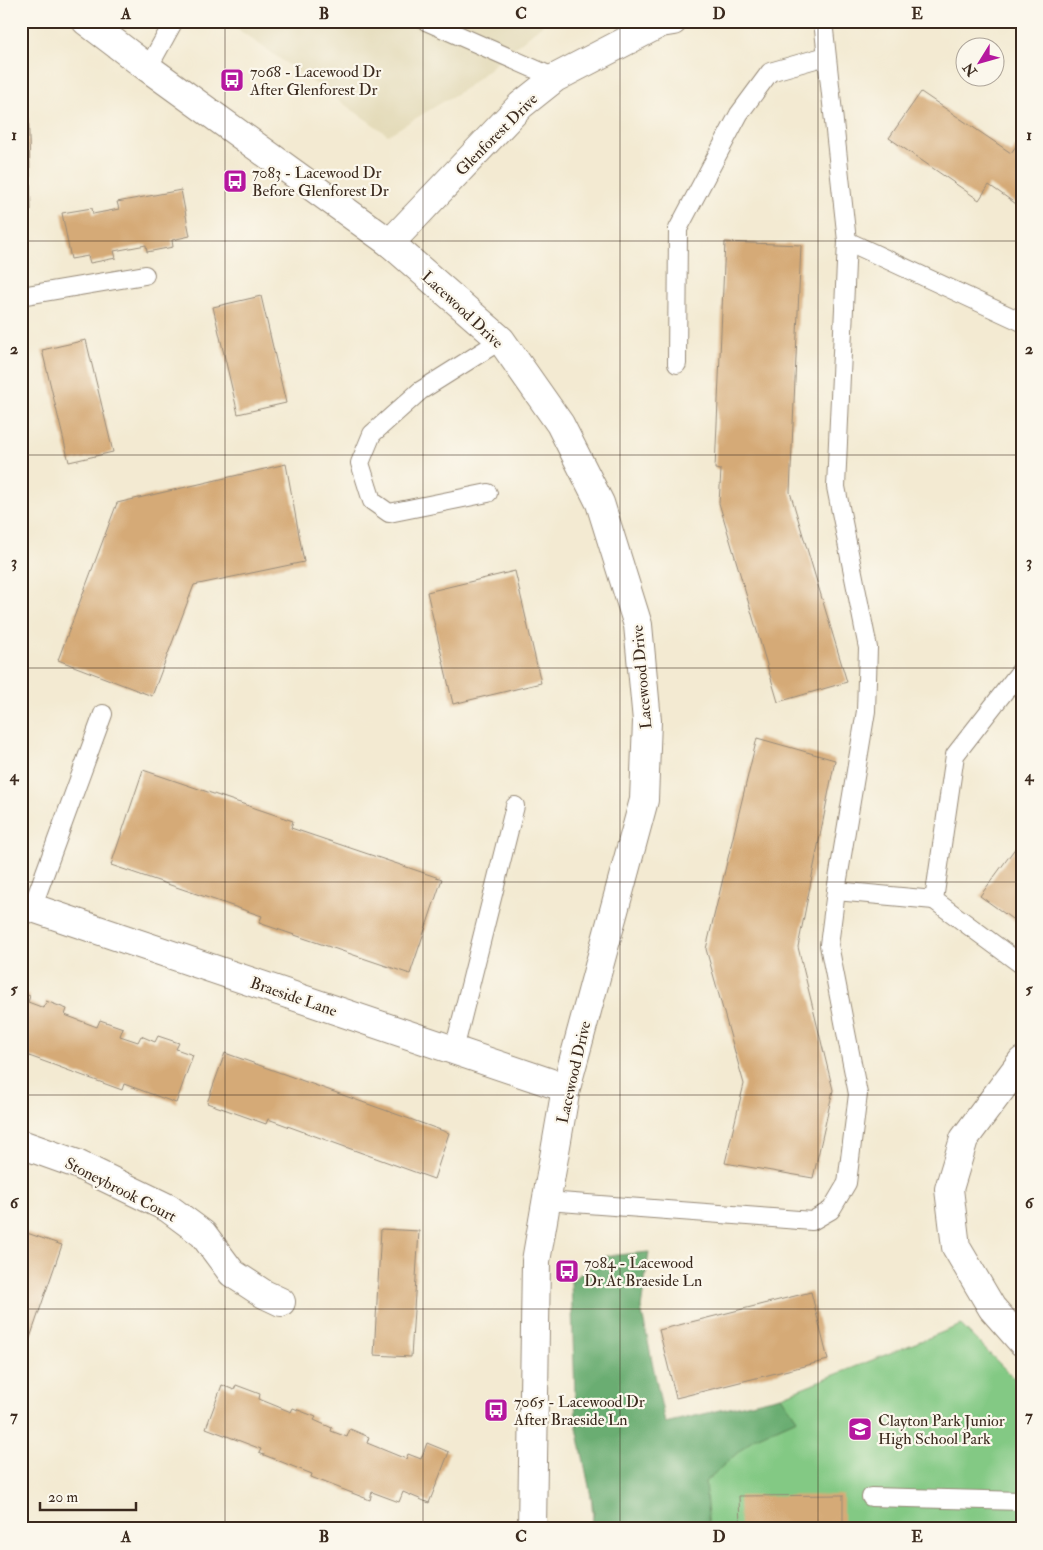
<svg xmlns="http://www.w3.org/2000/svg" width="1043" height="1550" font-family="'IM FELL Double Pica',serif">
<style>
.built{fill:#e4dbba}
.green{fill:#83c984;stroke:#5f7a51}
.forest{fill:#6aad72;stroke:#526c48}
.building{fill:#d5aa77}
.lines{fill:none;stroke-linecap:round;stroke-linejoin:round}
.service-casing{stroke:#978a78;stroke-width:20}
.minor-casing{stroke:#978a78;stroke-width:30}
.tertiary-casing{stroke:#978a78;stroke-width:30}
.secondary-casing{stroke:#978a78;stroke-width:30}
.service{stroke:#fff;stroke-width:18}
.minor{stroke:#fff;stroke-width:28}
.tertiary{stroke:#fff;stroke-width:28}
.secondary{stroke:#fff;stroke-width:28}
.grid{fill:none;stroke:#3b2a1e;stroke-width:1;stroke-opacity:0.55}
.labels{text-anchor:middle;stroke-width:4.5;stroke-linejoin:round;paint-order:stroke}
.poi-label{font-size:16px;fill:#3b2a1e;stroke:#fbf7ec;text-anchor:start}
.street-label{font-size:16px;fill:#3b2a1e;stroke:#fbf7ec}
.neatline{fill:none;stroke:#3b2a1e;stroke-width:2}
.grid-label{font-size:16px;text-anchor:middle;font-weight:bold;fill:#3b2a1e}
</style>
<rect width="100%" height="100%" fill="#fbf7ec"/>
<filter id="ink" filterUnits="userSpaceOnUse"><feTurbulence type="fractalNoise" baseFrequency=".02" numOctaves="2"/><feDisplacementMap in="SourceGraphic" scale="10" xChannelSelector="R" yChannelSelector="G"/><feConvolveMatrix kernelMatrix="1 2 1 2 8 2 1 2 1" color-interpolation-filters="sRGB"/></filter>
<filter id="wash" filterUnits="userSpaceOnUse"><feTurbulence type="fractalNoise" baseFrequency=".0096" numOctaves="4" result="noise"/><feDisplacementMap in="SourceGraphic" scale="20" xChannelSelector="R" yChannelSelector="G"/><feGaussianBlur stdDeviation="1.12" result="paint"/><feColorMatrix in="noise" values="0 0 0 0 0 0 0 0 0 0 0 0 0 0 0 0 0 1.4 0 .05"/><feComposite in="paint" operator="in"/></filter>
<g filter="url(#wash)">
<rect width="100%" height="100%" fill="#f3ead2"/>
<path class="built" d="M226,21H544L542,25L466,88L388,135Z"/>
<path class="green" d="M961,1325L1022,1386V1529H594L589,1472Z"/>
<path class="forest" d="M649,1252L641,1308L665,1423L781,1396L797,1419L754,1438L705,1482L709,1529H591L594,1511L576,1423L571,1281L606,1256Z"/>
<g id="blocks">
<g class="building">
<path d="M921,92L1011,153L1019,142L1022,144V208L989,185L979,200L889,138Z"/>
<path d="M21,102H28L31,210L21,211Z"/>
<path d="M181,190L190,236L172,240L173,247L147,252L146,245L114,251L116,258L90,263L88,256L71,259L62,213L92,208L93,214L119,209L117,202Z"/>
<path d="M725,242L801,245L790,492L847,682L778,702L719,503L721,470L715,469Z"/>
<path d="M261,296L286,403L238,414L213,307Z"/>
<path d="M86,340L113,452L69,462L42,350Z"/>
<path d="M286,464L304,562L194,585L152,696L58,660L117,503Z"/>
<path d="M515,571L541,683L453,704L427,592Z"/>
<path d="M757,738L835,760L798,947L833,1090L813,1178L725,1163L744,1084L706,949Z"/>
<path d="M143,770L293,821L291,828L442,879L410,974L259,923L262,916L111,865Z"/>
<path d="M1022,839V926L980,896Z"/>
<path d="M21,993L30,996L28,1002L44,1008L46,1001L67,1009L65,1015L97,1027L100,1020L123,1028L120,1036L138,1042L141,1036L155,1042L158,1036L179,1043L176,1049L193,1055L176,1103L124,1084L122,1090L21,1053Z"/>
<path d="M225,1053L449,1133L434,1179L268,1119L266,1124L207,1103Z"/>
<path d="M381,1229L419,1231L411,1357L374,1355Z"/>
<path d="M21,1231L62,1245L22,1361H21Z"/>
<path d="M811,1292L828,1360L676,1398L659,1330Z"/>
<path d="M222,1385L234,1390L236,1385L260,1394L259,1399L291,1412L293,1408L316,1417L314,1420L332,1428L331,1431L347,1437L350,1429L369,1437L367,1443L406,1459L408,1454L421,1459L427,1443L449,1452L429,1503L403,1492L399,1502L372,1492L370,1500L311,1477L312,1474L259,1453L261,1449L206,1428Z"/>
<path d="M843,1495V1529H740L739,1496Z"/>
</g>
</g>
</g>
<g filter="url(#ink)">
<use href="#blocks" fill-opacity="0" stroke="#978a78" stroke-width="1"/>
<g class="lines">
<g class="service-casing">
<g id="service">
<path d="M426,21L555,78"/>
<path d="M148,68L174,21"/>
<path d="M847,241L1022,322"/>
<path d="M21,296L145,275"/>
<path d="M677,364L678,229L739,114L770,72L826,56"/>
<path d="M488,493L389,513L372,501L360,463L372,434L420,391L501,340"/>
<path d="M1022,669L955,755L934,900L1022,965"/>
<path d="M836,891L934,900"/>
<path d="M32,908L103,714"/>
<path d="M454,1050L515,806"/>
<path d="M547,1201L812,1221L831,1210L847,1183L858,1094L829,945L836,891L866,711L868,648L836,487L847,241L823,21"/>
<path d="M871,1497L1022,1501"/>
</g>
</g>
<g class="minor-casing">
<g id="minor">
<path d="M21,904L566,1088"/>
<path d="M1022,1061L964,1139L949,1189L956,1247L992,1308L1022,1342"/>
<path d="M21,1144L77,1164L168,1208L203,1234L232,1273L264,1294L281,1302"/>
</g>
</g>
<g class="tertiary-casing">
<path id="tertiary" d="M390,243L521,105L555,78L661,23L673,21"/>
</g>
<g class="secondary-casing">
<path id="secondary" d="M86,21L148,68L390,243L501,340L560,424L600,503L638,625L647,721L644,800L566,1088L536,1261L532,1529"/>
</g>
<use href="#service" class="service"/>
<use href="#minor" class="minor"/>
<use href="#tertiary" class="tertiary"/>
<use href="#secondary" class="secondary"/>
</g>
</g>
<path class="grid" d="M225,21V1529M423,21V1529M620,21V1529M818,21V1529M21,241H1022M21,455H1022M21,668H1022M21,882H1022M21,1095H1022M21,1309H1022"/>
<defs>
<g id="bus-square" transform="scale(1.25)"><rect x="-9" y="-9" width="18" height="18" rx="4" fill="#b5179e" stroke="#fbf7ec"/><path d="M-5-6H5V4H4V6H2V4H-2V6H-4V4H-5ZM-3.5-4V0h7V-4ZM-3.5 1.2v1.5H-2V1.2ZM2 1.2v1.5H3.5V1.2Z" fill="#fff"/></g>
<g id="school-square" transform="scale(1.25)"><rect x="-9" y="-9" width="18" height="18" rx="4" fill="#b5179e" stroke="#fbf7ec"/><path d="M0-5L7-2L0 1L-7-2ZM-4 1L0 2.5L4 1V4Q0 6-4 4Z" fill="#fff"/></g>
</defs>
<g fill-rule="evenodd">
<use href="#bus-square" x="232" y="80"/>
<use href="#bus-square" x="235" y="181"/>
<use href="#bus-square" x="567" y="1271"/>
<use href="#bus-square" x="496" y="1410"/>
<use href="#school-square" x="860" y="1429"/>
</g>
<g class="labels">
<g class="poi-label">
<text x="250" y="77">7068 - Lacewood Dr<tspan x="250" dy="18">After Glenforest Dr</tspan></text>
<text x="252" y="178">7083 - Lacewood Dr<tspan x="252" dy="18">Before Glenforest Dr</tspan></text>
<text x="584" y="1268">7084 - Lacewood<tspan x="584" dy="18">Dr At Braeside Ln</tspan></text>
<text x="514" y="1407">7065 - Lacewood Dr<tspan x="514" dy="18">After Braeside Ln</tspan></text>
<text x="878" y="1426">Clayton Park Junior<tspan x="878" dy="18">High School Park</tspan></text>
</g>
<g class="street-label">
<text transform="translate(496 134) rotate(-45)" y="6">Glenforest Drive</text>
<text transform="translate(463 309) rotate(43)" y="6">Lacewood Drive</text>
<text transform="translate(641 677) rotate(-95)" y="6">Lacewood Drive</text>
<text transform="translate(294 996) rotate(19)" y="6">Braeside Lane</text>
<text transform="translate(573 1072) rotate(-77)" y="6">Lacewood Drive</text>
<text transform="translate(121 1189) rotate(27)" y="6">Stoneybrook Court</text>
</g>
</g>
<rect width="1043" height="1550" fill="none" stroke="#fbf7ec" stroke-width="55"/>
<g transform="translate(980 62) rotate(233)"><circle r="24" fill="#fbf7ec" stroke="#aea59a"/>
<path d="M0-4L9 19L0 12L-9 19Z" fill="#b5179e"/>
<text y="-8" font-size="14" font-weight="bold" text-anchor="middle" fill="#3b2a1e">N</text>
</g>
<path d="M40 1502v8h96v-8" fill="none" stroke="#3b2a1e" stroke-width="2.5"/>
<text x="48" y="1502" font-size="15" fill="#3b2a1e" stroke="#fbf7ec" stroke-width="4" paint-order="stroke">20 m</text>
<rect x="28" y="28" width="988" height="1494" class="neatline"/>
<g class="grid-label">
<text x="126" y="19">A</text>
<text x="324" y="19">B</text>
<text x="521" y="19">C</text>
<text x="719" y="19">D</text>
<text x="917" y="19">E</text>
<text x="14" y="140">1</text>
<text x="1029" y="140">1</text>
<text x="14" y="354">2</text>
<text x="1029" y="354">2</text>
<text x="14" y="567">3</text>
<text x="1029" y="567">3</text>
<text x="14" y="781">4</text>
<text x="1029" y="781">4</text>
<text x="14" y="994">5</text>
<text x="1029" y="994">5</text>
<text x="14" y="1208">6</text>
<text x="1029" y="1208">6</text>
<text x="14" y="1421">7</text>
<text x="1029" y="1421">7</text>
<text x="126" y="1542">A</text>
<text x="324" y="1542">B</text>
<text x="521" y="1542">C</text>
<text x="719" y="1542">D</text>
<text x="917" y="1542">E</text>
</g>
</svg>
